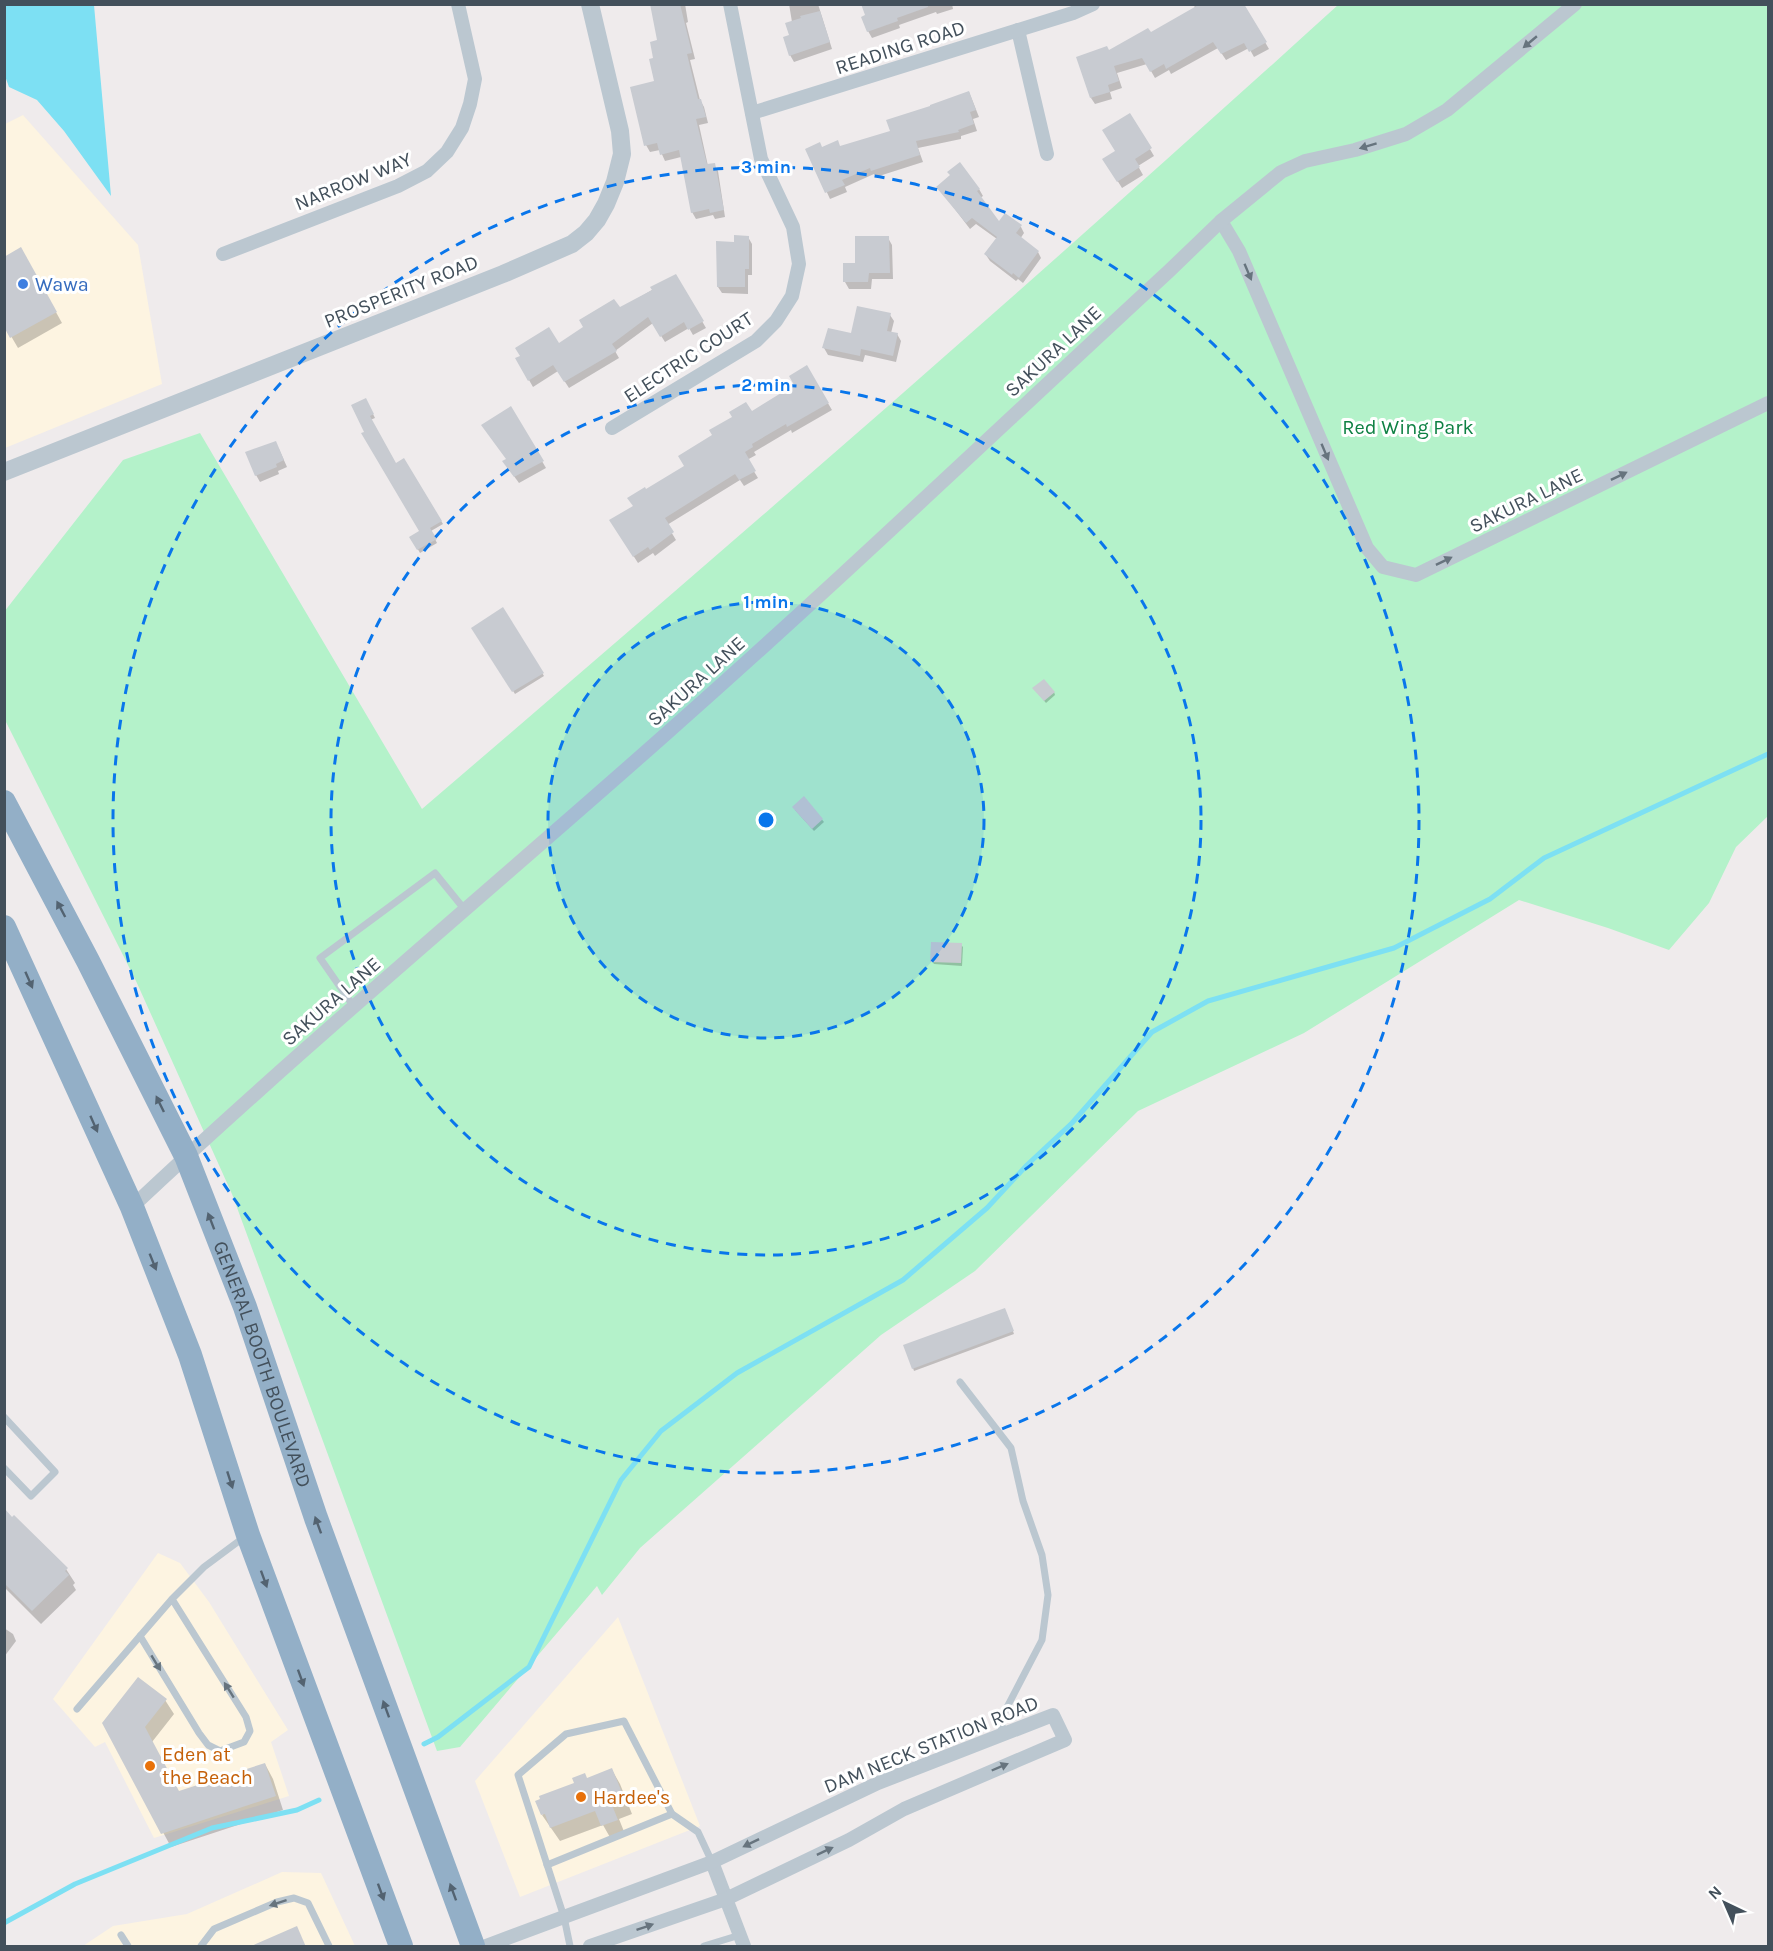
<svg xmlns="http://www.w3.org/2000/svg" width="1773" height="1951" font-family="Karla,sans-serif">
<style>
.commercial{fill:#fdf4e1}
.green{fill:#b4f2ca}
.water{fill:#7de0f3}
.shadow{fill:#0003}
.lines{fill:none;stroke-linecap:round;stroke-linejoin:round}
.stream{stroke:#7de0f3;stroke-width:5}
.building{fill:#c8cbd1}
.service{stroke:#bbc7d0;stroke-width:7}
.minor{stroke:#bbc7d0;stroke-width:14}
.tertiary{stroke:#bbc7d0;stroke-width:18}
.trunk{stroke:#93afc7;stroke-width:24}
.oneway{fill:#67747e}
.oneway2{fill:#536371}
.ring{fill:none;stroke:#0976eb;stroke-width:3;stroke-dasharray:10 8}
.shop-dot{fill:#3f7fe0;stroke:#fff;stroke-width:2}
.food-dot{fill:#e8710a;stroke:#fff;stroke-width:2}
.labels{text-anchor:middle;stroke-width:6;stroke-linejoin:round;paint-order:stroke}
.street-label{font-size:20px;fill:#43505b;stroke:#fff}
.shop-label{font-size:20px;fill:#366cbe;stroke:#fff;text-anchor:start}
.park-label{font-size:20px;fill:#0e8143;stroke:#fff}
.food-label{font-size:20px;fill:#c56008;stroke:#fff;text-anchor:start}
.centre{fill:#0976eb;stroke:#fff;stroke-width:3}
.ring-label{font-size:18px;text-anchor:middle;font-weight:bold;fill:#0976eb;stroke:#fff;stroke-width:6;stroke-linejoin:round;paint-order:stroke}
</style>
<rect width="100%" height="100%" fill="#efebec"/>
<g class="commercial">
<path d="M23,115L138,245L162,384L5,448V124Z"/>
<path d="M158,1553L180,1563L209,1602L288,1730L271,1742L289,1796L154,1838L105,1742L95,1747L53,1699Z"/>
<path d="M618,1617L700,1826L520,1897L475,1781Z"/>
<path d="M282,1872L321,1873L355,1946H83L113,1926L187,1914Z"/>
</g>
<path class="green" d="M1338,5H1768V816L1736,847L1709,903L1669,950L1608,928L1519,900L1304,1033L1138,1111L975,1271L881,1335L640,1548L602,1595L597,1586L460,1747L437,1751L232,1194L136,981L5,720L4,612L123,460L200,433L422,809C731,544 1038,278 1338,5Z"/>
<path class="water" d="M5,4L94,5L111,196L64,131L37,100L9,87L5,76Z"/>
<g class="shadow">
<path d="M652,4H685L688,22L686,23L695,59L690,60L700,100L704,107L708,123L699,125L708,166L714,165L718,171L725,217L715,219L713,215L696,219L692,212L681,157L665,161L660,150L650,152L646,145L656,82L655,59L659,41Z"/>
<path d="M789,4H818L832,49L794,62L790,55L792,22Z"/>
<path d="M862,4H952L953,9L937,14L936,12L899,25L900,28L872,38L868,31L867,16Z"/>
<path d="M1194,4H1243L1269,49L1254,57L1249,48L1226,60L1218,48L1171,74L1169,70L1155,78L1147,64L1117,73L1122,88L1110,92L1112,99L1095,104L1091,98L1109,52L1150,34L1195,9Z"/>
<path d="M969,92L979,117L973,119L977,131L961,136V139L918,148L923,162L876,177L874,174L845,187L847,192L830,199L807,149L841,148L892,132Z"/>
<path d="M1130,115L1154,156L1138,166L1143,175L1122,188L1104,159L1116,152Z"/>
<path d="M938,187L979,189L983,196L980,198L999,223L1021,227L1024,233L1020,239L1038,252L1041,258L1023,283L1018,279L1016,281L990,261L986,255L997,239L976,224L970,229Z"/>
<path d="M748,237L752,244V275H748V294L722,293L718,287L736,243Z"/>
<path d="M888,238L892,245L893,279H872L871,289H849L845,282L844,264H856Z"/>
<path d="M21,249L62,323L18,348L4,324Z"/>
<path d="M676,276L706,328L693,335L689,328L665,342L653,323L615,351L619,358L569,388L558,371L533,387L517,359L558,345Z"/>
<path d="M890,315L894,321L891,333L897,334L901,341L896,362L865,355L863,362L828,355L824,348Z"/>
<path d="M807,368L832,410L792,433L791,430L754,452L756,455L747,460L758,478L744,486L740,480L667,525L676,540L655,556L653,553L638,563L611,521L634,506L646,491L686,466L751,413L796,385Z"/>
<path d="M366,400L375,418L370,420L396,465L404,460L443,524L431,531L437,543L420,553L411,537L421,531L366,432Z"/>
<path d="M511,408L546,468L519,483L508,468L507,460Z"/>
<path d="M279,449L287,467L278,471L279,474L260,482L256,475Z"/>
<path d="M502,610L544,676L515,694L473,628Z"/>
<path d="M1036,691L1054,692L1055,695L1046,703Z"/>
<path d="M804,798L824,822L814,831L795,810Z"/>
<path d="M961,945L963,947L962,966L934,964L932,961Z"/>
<path d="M1006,1312L1014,1334L914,1371L913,1368Z"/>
<path d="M4,1510L66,1569L75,1583L73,1585L76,1590L41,1624L4,1587Z"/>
<path d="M4,1628L13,1634L16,1641L4,1657Z"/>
<path d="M165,1700L174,1714L152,1742L179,1793L265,1764L273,1779L283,1810L171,1847L104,1723Z"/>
<path d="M612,1770L620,1784L632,1814L619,1819L625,1834L611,1839L603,1825L560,1841L542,1815L587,1779Z"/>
</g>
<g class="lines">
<g class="stream">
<path d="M424,1744L438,1737L529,1667L621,1480L661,1431L737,1373L903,1280L987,1208L1027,1165L1072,1123L1152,1032L1208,1001L1394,948L1490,899L1544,858L1768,754"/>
<path d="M4,1923L75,1884L212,1828L297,1810L319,1800"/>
</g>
</g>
<g class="building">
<path d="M650,4H680L692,53L687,54L698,99H701L706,117L696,119L707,164L715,163L724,210L710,213L709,209L691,213L679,150L660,155L657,143L644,146L630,87L654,81L649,59L653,58L650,42L657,40Z"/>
<path d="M861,4H928V7L897,18L898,21L867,32L861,17L865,15Z"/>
<path d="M1200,4H1244L1267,42L1249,52L1244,43L1221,54L1213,42L1166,69L1164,64L1150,72L1142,58L1114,66L1119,81L1108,85L1110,92L1090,98L1076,57L1107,46L1109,50L1148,28L1151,32Z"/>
<path d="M820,11L830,42L789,56L783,37L789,35L785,23L801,18L800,16Z"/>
<path d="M969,91L976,110L970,112L974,124L958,130L959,132L916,141L920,155L871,171L870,168L842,180L845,185L825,193L805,149L820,142L822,147L838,140L840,146L890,131L886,120L930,106V105Z"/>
<path d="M1130,113L1152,148L1135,159L1140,167L1117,182L1102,159L1115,151L1102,130Z"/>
<path d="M960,162L980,189L977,191L999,221L1005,213L1022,225L1016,233L1039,251L1019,278L1013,273L1012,275L984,254L997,237L972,218L966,223L936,187L950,175L947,172Z"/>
<path d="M734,235L749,236V269H745V287H717L716,241L734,242Z"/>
<path d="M855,236H889L890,273H869L868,282H843V263H855Z"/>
<path d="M21,247L57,312L10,338L4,327V257Z"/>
<path d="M676,274L704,321L688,330L684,322L660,337L648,317L612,344L617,351L564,382L553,365L528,381L515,358L520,356L515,348L549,327L559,343L583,327L579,320L614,299L620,307L652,290L650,287Z"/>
<path d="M857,306L891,313L887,331L898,333L893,356L861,349L860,356L822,348L828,328L851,333Z"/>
<path d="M807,365L829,403L787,427L786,424L752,444L753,447L745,452L756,471L739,480L735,474L665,518L674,532L650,550L648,547L633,557L609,520L633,506L627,498L645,487L646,489L684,466L678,456L712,435L709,430L732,417L729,412L746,402L752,411L794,385L789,376Z"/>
<path d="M366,398L374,414L370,416L396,463L404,458L442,521L430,528L437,539L417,550L409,537L419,531L361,433L364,432L351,405Z"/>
<path d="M511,406L544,461L514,477L502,461L506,459L481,425Z"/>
<path d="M276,441L284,460L276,464L277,467L255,476L245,452Z"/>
<path d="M503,607L544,673L512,692L471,628Z"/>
<path d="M1044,679L1055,692L1044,701L1032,688Z"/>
<path d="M804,796L823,819L812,829L792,807Z"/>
<path d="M931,942L962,943L961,963L930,962Z"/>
<path d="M1005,1308L1014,1331L912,1369L903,1345Z"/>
<path d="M4,1508L12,1517L14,1515L68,1568L65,1571L69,1575L32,1611L4,1583Z"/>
<path d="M138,1677L167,1699L145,1727L179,1791L265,1763L276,1796L161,1834L102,1723Z"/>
<path d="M612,1768L625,1800L612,1805L618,1820L601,1826L595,1811L550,1828L545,1814L541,1815L535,1801L540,1799L539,1796L574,1783L572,1778L585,1773L587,1778Z"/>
<path d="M297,1926L306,1947H249Z"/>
</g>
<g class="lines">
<g class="service">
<path d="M354,1007L320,958L435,873L465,910"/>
<path d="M960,1382L1011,1448L1023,1501L1042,1555L1048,1595L1042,1640L1005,1711L1000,1736"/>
<path d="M4,1417L55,1472L31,1496L4,1468"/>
<path d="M172,1599L246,1717L250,1731L244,1742L220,1751L208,1745L199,1733L140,1636L172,1599L204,1567L243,1538"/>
<path d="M77,1709L140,1636"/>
<path d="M547,1865L672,1814"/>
<path d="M121,1935L128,1946"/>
<path d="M201,1946L214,1929L277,1902L294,1898L308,1903L329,1946"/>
<path d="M570,1946L564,1917L518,1775L566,1734L624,1721L672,1814L698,1832L712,1862"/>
<path d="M704,1946L740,1935"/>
</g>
<g class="minor">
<path d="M1018,30L1047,154"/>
<path d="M752,113L1073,13L1093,4"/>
<path d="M1221,221L1239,251L1367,548L1383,567L1416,575L1768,403"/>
<path d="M223,254L398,186L427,171L447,152L462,128L470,104L475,79L458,4"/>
<path d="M612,428L756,341L776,321L792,296L799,264L793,227L761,159L730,4"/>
<path d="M132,1207C305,1044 489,891 667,733C837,583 1001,426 1168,272L1221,221L1281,172L1305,161L1355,150L1406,134L1447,110L1575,4"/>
<path d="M712,1862L744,1946"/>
<path d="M486,1946L712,1862L878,1783L1053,1715L1065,1740L904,1809L849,1840L726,1899L590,1946"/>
</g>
<path class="tertiary" d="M4,472L503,274L572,244L586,233L597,220L606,204L615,182L622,154L620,131L590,4"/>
<g class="trunk">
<path id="s1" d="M4,802L88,961L186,1156L245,1307L316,1518L473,1946"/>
<path d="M4,927L132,1207L190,1355L248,1535L401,1946"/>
</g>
</g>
<defs><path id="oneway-solid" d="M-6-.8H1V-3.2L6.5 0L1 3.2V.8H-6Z" transform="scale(1.5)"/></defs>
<g class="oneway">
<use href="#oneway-solid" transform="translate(1530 42) rotate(140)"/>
<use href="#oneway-solid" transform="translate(1368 146) rotate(163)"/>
<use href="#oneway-solid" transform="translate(1248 272) rotate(67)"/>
<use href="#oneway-solid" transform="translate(1325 452) rotate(67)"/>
<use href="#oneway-solid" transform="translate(1619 476) rotate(-26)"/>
<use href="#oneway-solid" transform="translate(1444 561) rotate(-26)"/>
<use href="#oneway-solid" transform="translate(156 1663) rotate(59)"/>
<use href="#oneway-solid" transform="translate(229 1690) rotate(-122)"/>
<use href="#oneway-solid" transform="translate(1000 1767) rotate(-23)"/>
<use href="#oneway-solid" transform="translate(751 1843) rotate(154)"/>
<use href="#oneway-solid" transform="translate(825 1851) rotate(-25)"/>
<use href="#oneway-solid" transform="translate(278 1903) rotate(162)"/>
<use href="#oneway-solid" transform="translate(645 1927) rotate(-19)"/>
</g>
<g class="oneway2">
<use href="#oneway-solid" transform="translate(61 909) rotate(-118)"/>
<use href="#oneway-solid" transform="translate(29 980) rotate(66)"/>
<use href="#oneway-solid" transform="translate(160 1104) rotate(-116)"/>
<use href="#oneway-solid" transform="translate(94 1124) rotate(66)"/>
<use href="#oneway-solid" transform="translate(211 1221) rotate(-111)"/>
<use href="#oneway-solid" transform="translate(153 1262) rotate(68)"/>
<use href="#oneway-solid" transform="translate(230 1480) rotate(72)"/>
<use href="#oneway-solid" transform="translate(318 1525) rotate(-110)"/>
<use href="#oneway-solid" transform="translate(264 1579) rotate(70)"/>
<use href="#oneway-solid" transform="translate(301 1678) rotate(70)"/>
<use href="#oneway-solid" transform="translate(386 1709) rotate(-110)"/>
<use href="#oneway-solid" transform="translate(381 1892) rotate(70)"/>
<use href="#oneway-solid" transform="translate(453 1892) rotate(-110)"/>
</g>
<circle cx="766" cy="820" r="218" fill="#0976eb" fill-opacity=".12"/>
<g class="ring">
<circle cx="766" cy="820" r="218"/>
<circle cx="766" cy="820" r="435"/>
<circle cx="766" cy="820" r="653"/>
</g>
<circle class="shop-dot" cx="23" cy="284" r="6"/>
<g class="food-dot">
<circle cx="150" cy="1766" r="6"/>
<circle cx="581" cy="1797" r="6"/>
</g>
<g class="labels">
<g class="street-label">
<text transform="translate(900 47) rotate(-18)" y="7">READING ROAD</text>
<text transform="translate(353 181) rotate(-22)" y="7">NARROW WAY</text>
<text transform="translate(401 291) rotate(-22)" y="7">PROSPERITY ROAD</text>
<text transform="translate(1053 351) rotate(-43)" y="7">SAKURA LANE</text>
<text transform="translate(688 357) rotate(-33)" y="7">ELECTRIC COURT</text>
<text transform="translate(1526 500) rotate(-26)" y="7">SAKURA LANE</text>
<text transform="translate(696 681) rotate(-42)" y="7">SAKURA LANE</text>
<text transform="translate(331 1001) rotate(-41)" y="7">SAKURA LANE</text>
<text dy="7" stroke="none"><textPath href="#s1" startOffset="620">GENERAL BOOTH BOULEVARD</textPath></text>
<text transform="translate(931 1744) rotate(-22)" y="7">DAM NECK STATION ROAD</text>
</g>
<g class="shop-label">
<text x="35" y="291">Wawa</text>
</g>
<g class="park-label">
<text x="1408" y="434">Red Wing Park</text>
</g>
<g class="food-label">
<text x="162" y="1761">Eden at<tspan x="162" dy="23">the Beach</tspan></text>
<text x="593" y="1804">Hardee's</text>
</g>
</g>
<circle cx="766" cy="820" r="9" class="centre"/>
<g class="ring-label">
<text x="766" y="173">3 min</text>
<text x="766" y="391">2 min</text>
<text x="766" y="608">1 min</text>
</g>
<rect width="1773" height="1951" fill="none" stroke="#43505b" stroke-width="12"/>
<g transform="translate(1725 1903) rotate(316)" stroke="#ffffff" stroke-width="4.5" paint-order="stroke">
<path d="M0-4.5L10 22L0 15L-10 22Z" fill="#43505b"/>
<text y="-9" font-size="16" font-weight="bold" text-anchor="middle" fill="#43505b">N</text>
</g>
</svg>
